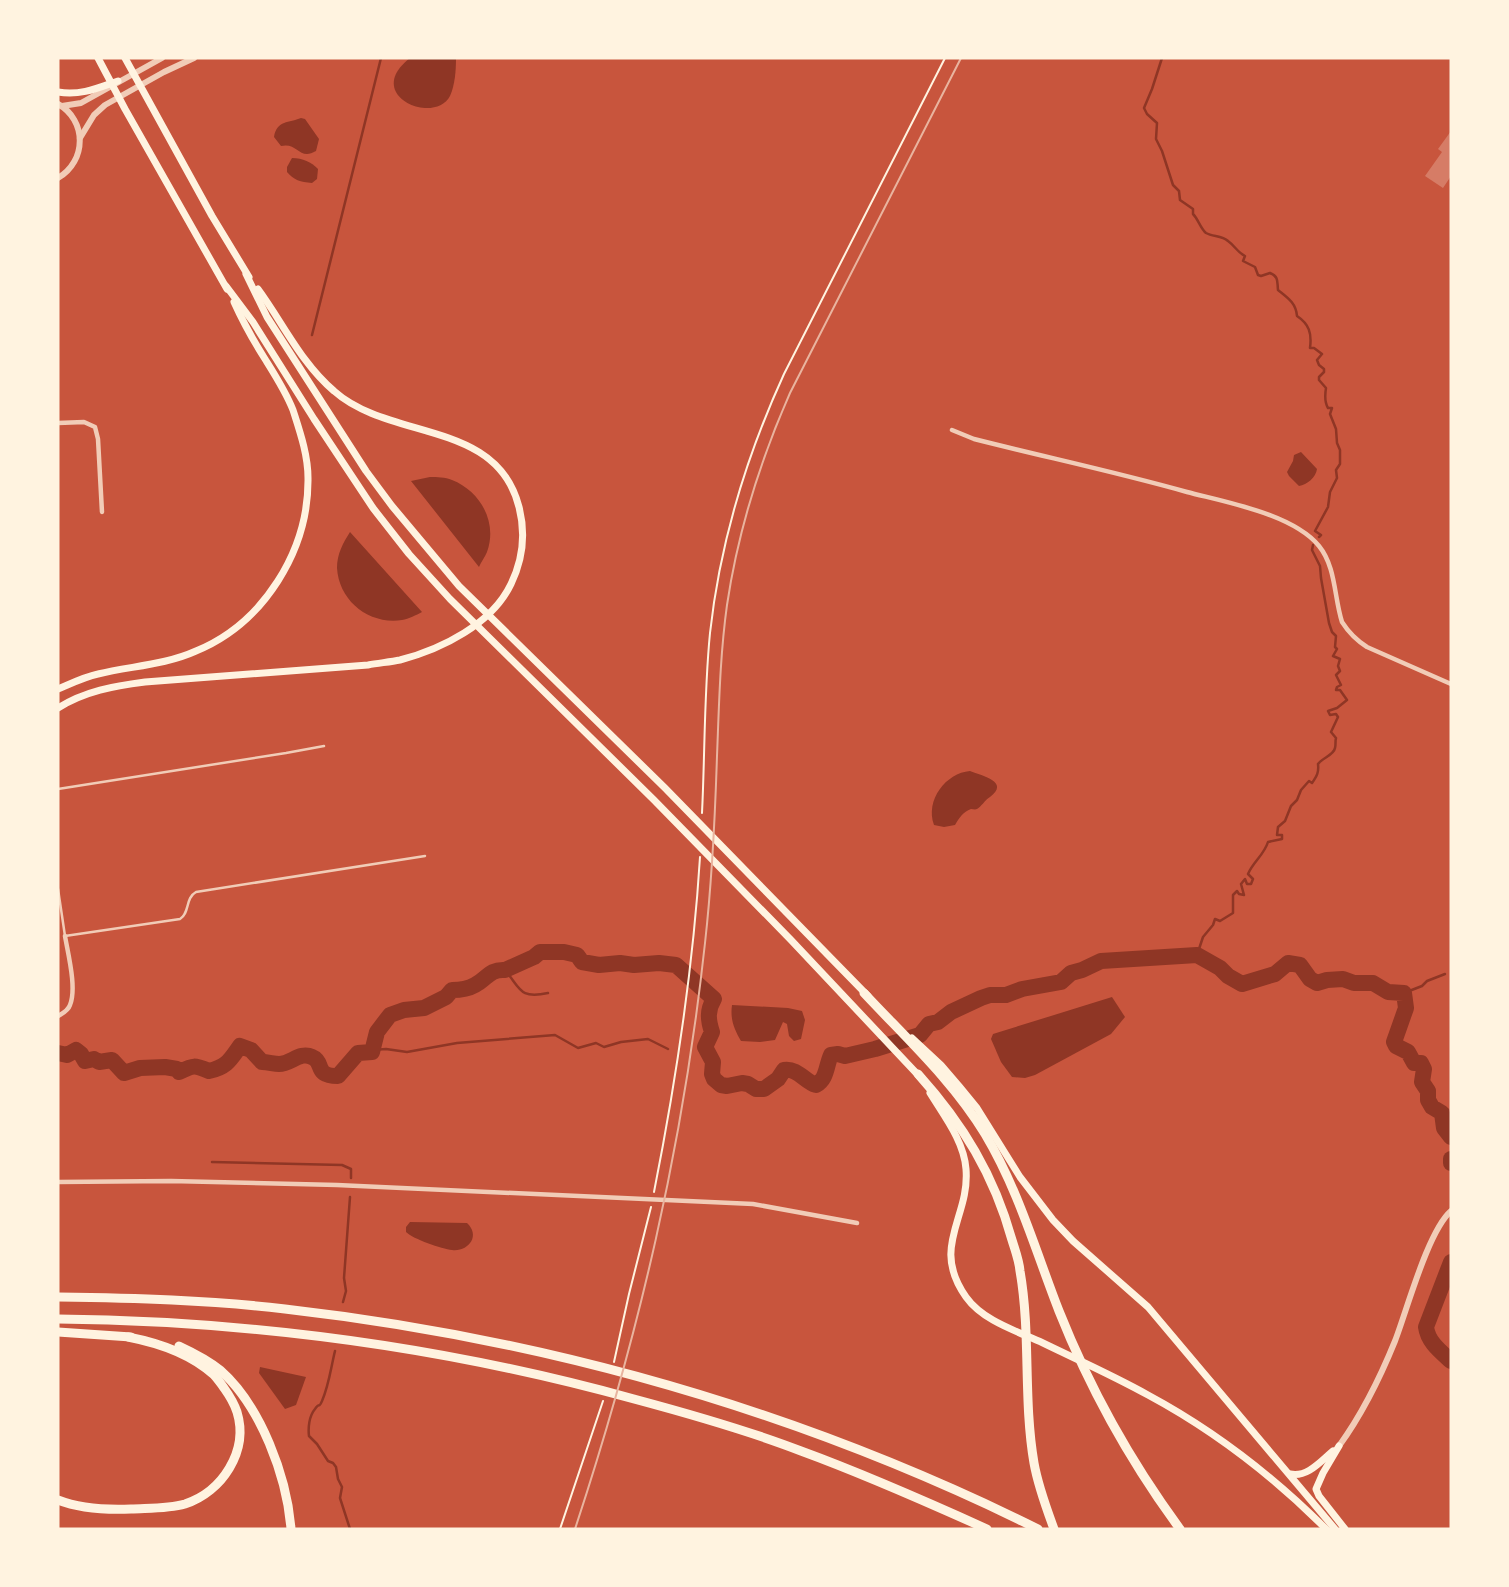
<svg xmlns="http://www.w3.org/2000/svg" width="1509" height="1587" font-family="'IBM Plex Serif',serif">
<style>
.water{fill:#8f3625}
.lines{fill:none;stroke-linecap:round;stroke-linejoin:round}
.stream{stroke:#8f3625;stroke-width:2.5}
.river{stroke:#8f3625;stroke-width:16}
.building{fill:#d67c66}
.path{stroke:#fff3e0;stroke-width:2}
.service{stroke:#f1ccb7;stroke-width:2.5}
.minor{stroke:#f1ccb7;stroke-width:4.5}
.tertiary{stroke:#f1ccb7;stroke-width:6}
.secondary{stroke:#fff3e0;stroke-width:7}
.motorway{stroke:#fff3e0;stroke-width:9}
.tram{stroke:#e9b49f;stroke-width:2}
</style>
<rect width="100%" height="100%" fill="#c8553d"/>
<g class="water">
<path d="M410,58H456C456,70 455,85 450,96C434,126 362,95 410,58Z"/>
<path d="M301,118L305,119L319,139L316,151C299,161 298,142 281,146L274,137C277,120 289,123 301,118Z"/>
<path d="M292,158C303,158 311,162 318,169L317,179L312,183C300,182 294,180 287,172V167Z"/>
<path d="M1301,452L1317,469C1316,477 1307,485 1299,486L1289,476L1287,472L1293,461L1294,455Z"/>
<path d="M430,477C437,477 445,477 452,480C480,491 498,522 487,552C485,557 481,562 479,567L411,481Z"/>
<path d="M350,532L422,612C416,615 409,619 402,620C369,625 339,601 337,568C337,554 343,543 350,532Z"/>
<path d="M970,771C983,776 1010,782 990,797C985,800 981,807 977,809C975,810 973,809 971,809C963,812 959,818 955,825L944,827L934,825C925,800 946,773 970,771Z"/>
<path d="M1112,997L1125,1017L1111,1034L1035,1075L1025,1078L1012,1077L1001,1062L991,1039L993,1034Z"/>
<path d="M732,1005L788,1008L802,1011L805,1020L801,1039L794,1041L789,1036L787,1024L783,1022L775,1040L760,1042L741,1041C734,1029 730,1019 732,1005Z"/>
<path d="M410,1222L467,1223C481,1236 468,1252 452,1250C442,1249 413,1239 406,1232V1227Z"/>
<path d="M260,1367L306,1377L296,1405L285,1409L259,1373Z"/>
</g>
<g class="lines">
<g class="stream">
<path d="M1162,58L1152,89L1144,108L1147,114L1157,123L1156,139L1162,151L1173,185L1179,191L1180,200L1193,209V214C1198,219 1201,229 1206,233C1213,237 1222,235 1228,241C1235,246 1237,252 1245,256L1243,261L1255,267L1258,275L1261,276L1270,273C1279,277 1277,281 1278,290C1288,298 1296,303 1297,316C1309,324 1312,333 1310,348H1314L1322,354L1317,360L1319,365L1324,369V372L1319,377V380L1326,388C1325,394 1325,403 1328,408H1332L1330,414L1336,429L1337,443L1340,450V464L1336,470L1337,478L1330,492L1328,507L1315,531L1321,535L1319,537"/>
<path d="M312,335L381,58"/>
<path d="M1197,955L1203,937L1213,925L1215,919L1220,921L1233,913V895L1237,891L1239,894L1244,895L1241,884L1245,879L1247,884H1251L1253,879L1248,874C1253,862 1264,855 1268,842L1282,839V835H1277L1278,827L1285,821L1291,806L1297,800L1301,790L1309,781L1312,783C1317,776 1319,772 1318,764C1322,758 1334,755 1335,748C1336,745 1335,741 1336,738L1331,732L1338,717L1336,714L1330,715L1328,711L1337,708L1347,700L1340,690H1336L1337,687L1341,685L1336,675L1340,671L1338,666L1340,659L1333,656L1337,649L1335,647L1336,636L1332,632L1329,623L1321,578L1320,566L1312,550L1313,545"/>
<path d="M505,970C521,989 519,999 548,993"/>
<path d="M1404,993L1422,986L1427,981L1445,974"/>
<path d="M373,1050L386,1049L407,1052L457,1043L555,1035L578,1048L596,1043L604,1047L621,1042L648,1039L668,1049"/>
<path d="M212,1162L342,1165L351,1169V1178"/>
<path d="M343,1302L346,1291L344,1278L350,1197"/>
<path d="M335,1351C331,1367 329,1385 322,1401C318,1410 321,1401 315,1409C309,1416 308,1428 309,1436L317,1444L328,1461L333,1463L336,1467L338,1479L342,1487L340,1498L350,1529"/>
</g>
<g class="river">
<path d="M58,1053L67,1055L76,1050L81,1054L85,1061L94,1059L99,1062L112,1060L124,1073L140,1068L165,1067L177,1069L179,1072C194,1065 194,1065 209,1071C227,1067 230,1060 240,1046L251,1050L262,1062C268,1062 274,1064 279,1064C291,1064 300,1051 312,1057C325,1062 313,1076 338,1076L358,1053L372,1052L377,1032L390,1015L404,1010L424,1008L446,997L452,990C459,990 468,989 475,985C487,979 489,969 505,970L534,957L540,952H564L577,955L582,962L599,965L620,963L634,965L659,963L676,965L714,999C707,1010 708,1020 712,1032L705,1047L713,1062L712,1074L714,1079L721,1085L727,1086L742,1083L748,1084L756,1089H764L778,1079L784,1070C798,1068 804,1081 816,1085C827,1079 826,1066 831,1055L838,1054L845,1056L875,1049L920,1035L929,1024L938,1022L951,1012L981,998L990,995H1006L1022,989L1061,982L1071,973L1082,970L1101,961L1197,955L1220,968L1228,976L1242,984L1275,974L1288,963L1300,965L1310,979L1317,983L1327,980L1343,979L1354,983H1373L1388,992L1404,993L1406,1008L1394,1042L1396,1046L1408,1052L1414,1063H1421L1424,1069L1422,1082L1428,1091V1100L1432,1107L1442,1113L1444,1128L1451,1137"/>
<path d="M1451,1159V1163"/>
<path d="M1451,1262L1426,1327C1428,1342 1440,1351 1451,1361"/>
</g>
</g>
<path class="building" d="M1451,131V176L1443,188L1425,176L1442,152L1438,149Z"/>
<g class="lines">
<g class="path">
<path d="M702,813C705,753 704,693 710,633C720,542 746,457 784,374L945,58"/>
<path d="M654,1192C676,1081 693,970 700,857"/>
<path d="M614,1362L629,1294L651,1207"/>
<path d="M560,1529L603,1401"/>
</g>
<g class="service">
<path d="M58,789L286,753L324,746"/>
<path d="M58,889L65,936L180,919C190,913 185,898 196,892L425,856"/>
</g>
<g class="minor">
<path d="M58,423L84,422L95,427L98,439L102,512"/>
<path d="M952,430L974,439C1045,457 1116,472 1187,492C1225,502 1293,514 1319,546C1336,567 1334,597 1342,622C1349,633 1356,640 1367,647L1451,684"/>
<path d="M58,1016C63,1013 68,1011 70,1005C77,988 68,954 65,936"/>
<path d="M58,1182L171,1181L337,1185L753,1204L857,1223"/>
</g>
<g class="tertiary">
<path d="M58,104C87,120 87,161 58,178"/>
<path d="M62,106L81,103L162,58"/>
<path d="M80,138L94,115L105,105L164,72L194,58"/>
<path d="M1339,1446C1363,1413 1380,1378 1395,1341C1407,1310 1428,1231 1451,1211"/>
</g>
<g class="secondary">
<path d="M98,58L125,109L227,289"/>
<path d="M125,58L212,216L249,277"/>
<path d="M58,92C80,96 98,88 118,81"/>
<path d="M246,274L267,317L366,471L392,506L459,586L665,788L868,996"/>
<path d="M226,286L253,322L314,419L373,508L409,554L450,599L654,800L791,940L920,1077"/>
<path d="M58,689C70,684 84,677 98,674C131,666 165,665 196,651C264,623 309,550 308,478C308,455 300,432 293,410C286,392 275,375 265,359C253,340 243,322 234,302"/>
<path d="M58,708C85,691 114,686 145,682L368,665C379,663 390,662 400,660C442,649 492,624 511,584C523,559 526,534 519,507C497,419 390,441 334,391C301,363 283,323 258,289"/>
<path d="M912,1038L941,1065L959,1086L977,1108L1020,1177L1053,1220L1073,1241L1148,1307L1335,1529"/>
<path d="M930,1093C944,1116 964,1141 966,1169C970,1218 930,1246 966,1297C983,1321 1017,1331 1043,1343C1078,1360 1114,1376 1148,1395C1215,1431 1273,1476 1326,1529"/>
<path d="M1339,1446L1323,1473L1316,1489L1319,1496L1345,1529"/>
<path d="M1290,1474C1307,1478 1321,1461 1333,1451"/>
</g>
<g class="motorway">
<path d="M864,993C906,1038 953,1081 985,1134C1018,1189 1036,1252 1059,1311C1090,1389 1130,1461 1180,1529"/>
<path d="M918,1074C963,1124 994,1175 1012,1240C1015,1250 1019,1260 1020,1271C1031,1334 1023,1399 1034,1463C1038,1486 1046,1507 1054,1529"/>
<path d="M58,1297C134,1298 210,1300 285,1309C547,1339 802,1412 1038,1529"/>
<path d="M58,1319C253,1321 446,1347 634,1399C690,1414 747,1430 801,1451C864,1474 925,1501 987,1529"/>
<path d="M58,1332L131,1337"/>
<path d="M179,1346C194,1353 208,1360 220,1370C261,1406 287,1477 291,1529"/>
<path d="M58,1500C81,1509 107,1510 131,1509C148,1508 168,1509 185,1504C222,1492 249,1451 237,1412C234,1403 229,1395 224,1388C221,1384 218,1379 214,1375C190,1353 159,1343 128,1337"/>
</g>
<path class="tram" d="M575,1529C639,1335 683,1146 705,943C712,881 715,819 717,756C719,706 720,655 727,605C738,531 760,461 790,393L961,58"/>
</g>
<rect width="1509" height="1587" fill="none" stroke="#fff3e0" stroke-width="119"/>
</svg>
